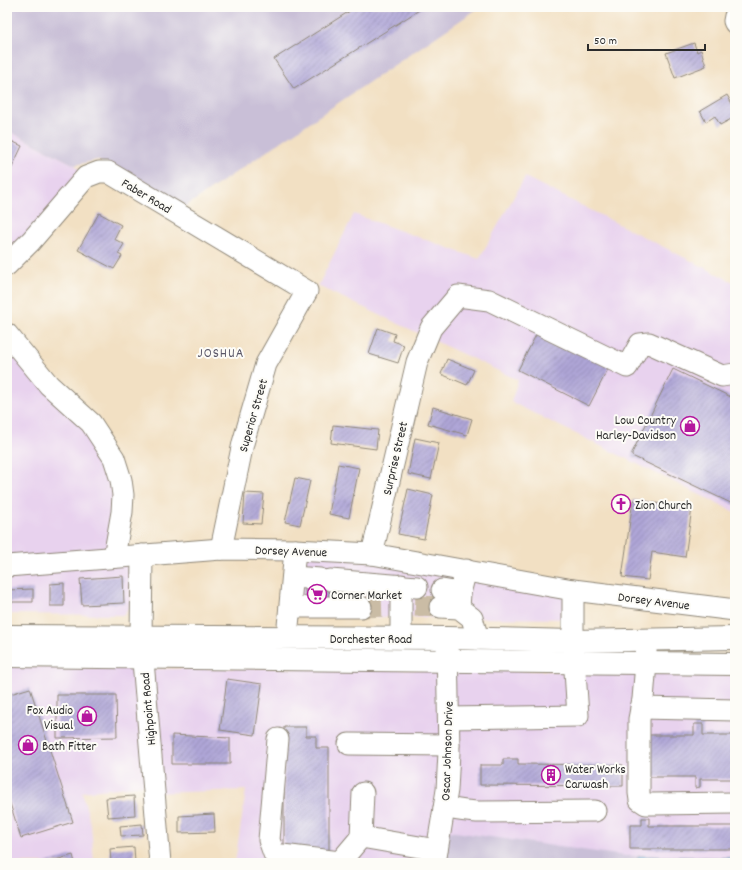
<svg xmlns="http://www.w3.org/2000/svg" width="742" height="870" font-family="Dekko,sans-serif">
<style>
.built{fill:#e8d2ee}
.industrial{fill:#c9bfd7}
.water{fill:#73bbeb;stroke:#4f738b}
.building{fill:url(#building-hatch)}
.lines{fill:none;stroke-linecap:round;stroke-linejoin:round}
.minor-tunnel{stroke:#cabca5;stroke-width:21;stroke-dasharray:21 10;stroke-linecap:butt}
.minor-casing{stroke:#8e8677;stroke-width:23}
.major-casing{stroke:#8e8677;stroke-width:24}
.minor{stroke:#fff;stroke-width:21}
.major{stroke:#fff;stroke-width:22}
.labels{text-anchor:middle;stroke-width:4;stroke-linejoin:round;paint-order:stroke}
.street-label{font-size:13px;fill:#2b2b2b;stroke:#fdfcf7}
.poi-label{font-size:13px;fill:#2b2b2b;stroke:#fdfcf7;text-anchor:start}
.neighbourhood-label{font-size:14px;letter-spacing:1px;fill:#595667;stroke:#fdfcf7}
</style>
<defs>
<pattern id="building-hatch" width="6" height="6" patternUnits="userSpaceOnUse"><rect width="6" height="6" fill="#afa6d7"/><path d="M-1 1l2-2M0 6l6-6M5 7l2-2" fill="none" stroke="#8f87af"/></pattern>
</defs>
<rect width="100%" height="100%" fill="#fdfcf7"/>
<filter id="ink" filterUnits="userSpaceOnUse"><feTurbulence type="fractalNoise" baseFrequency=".025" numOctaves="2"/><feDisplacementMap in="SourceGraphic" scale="8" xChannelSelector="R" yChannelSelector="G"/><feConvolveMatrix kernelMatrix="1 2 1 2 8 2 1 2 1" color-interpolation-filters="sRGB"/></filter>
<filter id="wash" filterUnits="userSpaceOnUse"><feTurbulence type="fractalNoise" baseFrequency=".012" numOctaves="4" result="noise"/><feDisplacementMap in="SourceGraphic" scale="16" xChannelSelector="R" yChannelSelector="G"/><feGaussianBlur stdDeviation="0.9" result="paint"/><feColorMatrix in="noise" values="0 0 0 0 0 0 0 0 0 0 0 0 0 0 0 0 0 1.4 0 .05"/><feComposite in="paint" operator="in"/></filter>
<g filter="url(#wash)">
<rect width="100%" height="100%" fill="#f2e0c3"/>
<g class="built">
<path d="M7,130L75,165L86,177L7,265Z"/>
<path d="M525,177L735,283V512L511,402L518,380L318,286L354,214L479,259Z"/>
<path d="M7,334L114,458L115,555L7,564Z"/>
<path d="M295,550L573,590V619L387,617H303Z"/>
<path d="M131,556L130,582L131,596L129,608L124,615L7,614V566Z"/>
<path d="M7,666L144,669L265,668L626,672L735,675V858L625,856L435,863H235L246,790L154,793L153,784L82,792L91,826L94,863H7Z"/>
</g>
<g class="industrial">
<path d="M7,7H480L186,206L97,160L75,165L7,130Z"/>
<path d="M441,830L625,856H638V863H435Z"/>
</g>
<path class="water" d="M638,856L735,858V863H638Z"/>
<g id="blocks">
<g class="building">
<path d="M356,7H424L294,89L274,59Z"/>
<path d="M694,43L697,52L701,50L706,66L675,78L666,53Z"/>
<path d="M727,95L735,109V117L720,125L715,116L706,122L700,111Z"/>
<path d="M7,139L22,146L7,178Z"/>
<path d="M99,213L121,225L114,239L124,244L118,254L122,256L114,269L78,250Z"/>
<path d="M378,328L395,334L393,341L404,345L398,363L369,354Z"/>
<path d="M538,331L609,367L589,406L518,370Z"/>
<path d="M447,359L474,370L467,385L441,374Z"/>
<path d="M673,369L735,399V505L632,456V453Z"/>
<path d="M433,407L472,419L467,435L428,424Z"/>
<path d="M333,425L378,430L376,449L331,443Z"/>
<path d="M415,438L439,443L431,479L408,474Z"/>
<path d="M338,464L359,468L349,518L329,514Z"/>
<path d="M295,478L310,481L300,525L285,522Z"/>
<path d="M408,489L433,495L424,539L398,534Z"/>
<path d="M245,493L264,494L261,524L243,523Z"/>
<path d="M633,500L692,508L685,557L652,552L648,580L622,577Z"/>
<path d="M330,575L329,601L305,600V588Z"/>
<path d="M123,576L124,603L82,605L80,579Z"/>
<path d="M64,583V606H50V584Z"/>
<path d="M33,589V602H7V590Z"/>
<path d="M227,679L262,684L255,735L220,730Z"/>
<path d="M30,688L73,822L21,838L7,794V695Z"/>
<path d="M57,695H116L117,737L57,738Z"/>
<path d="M694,724H703V735H735V779H700V787L695,788V777H647L646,735H694Z"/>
<path d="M284,727H306V736H316V748H329V853H284Z"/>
<path d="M172,735L230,738V764H172Z"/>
<path d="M503,759H518V764L623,765V786L480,785V765H503Z"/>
<path d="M134,796L135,815L108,817L106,798Z"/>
<path d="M214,814L215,832L179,833V816Z"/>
<path d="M642,818H649V826H735V849H630V825H642Z"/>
<path d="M142,824L143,835L121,836L120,826Z"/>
<path d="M134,847L135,863H111L110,849Z"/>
<path d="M73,855L75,863H45Z"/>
</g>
</g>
</g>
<g filter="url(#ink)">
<use href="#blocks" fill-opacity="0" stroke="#8e8677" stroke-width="1"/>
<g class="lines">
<g class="minor-tunnel">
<path d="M415,606L440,607"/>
<path d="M361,607L390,606"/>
</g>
<g class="minor-casing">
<g id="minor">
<path d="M735,16L734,21L735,23"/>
<path d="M7,265L31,241L86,177L99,172H108L307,291L266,364L243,443L221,549"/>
<path d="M7,334L49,385L91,423L114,458L121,480L123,495L122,512L114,557"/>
<path d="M372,554L417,362L431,328L458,296L489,300L627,367L640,344L649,343L722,376L735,374"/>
<path d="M142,555L141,637L160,863"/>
<path d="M7,566L221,549L295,550L372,554L573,590V641L578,716L449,718"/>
<path d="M293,577L320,579"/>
<path d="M330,580L417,587"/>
<path d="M401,585V638"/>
<path d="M442,590L460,593"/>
<path d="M573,590L735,610"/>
<path d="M290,607H361"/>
<path d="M440,607L459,608L472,618L478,639"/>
<path d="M459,608L460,593L466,570"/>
<path d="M287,637L295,550"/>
<path d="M646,640V663L643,699L639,719V793L640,800L646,804H652L735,803"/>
<path d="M641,708L735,710"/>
<path d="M278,739L269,840L274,854L340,862L361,837"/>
<path d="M349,744L449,745"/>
<path d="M363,793L361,837L437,850"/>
<path d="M444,808C456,809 468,812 481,812L595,811"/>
<path d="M435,863L447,790L449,752L447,643"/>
</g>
</g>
<g class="major-casing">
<g id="major">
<path d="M7,636L447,638L573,641L735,638"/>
<path d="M7,656L735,664"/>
</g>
</g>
<use href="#minor" class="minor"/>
<use href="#major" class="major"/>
</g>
</g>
<defs>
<g id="shop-ring" transform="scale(1)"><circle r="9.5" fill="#fdfcf7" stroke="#b5179e" stroke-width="1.5"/><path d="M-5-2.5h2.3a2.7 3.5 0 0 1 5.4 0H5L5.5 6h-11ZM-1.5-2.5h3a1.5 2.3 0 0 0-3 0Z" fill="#b5179e"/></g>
<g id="church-ring" transform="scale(1)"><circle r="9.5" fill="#fdfcf7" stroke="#b5179e" stroke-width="1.5"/><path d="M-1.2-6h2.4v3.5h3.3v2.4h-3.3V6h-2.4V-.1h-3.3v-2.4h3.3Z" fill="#b5179e"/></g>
<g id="supermarket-ring" transform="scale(1)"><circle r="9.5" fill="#fdfcf7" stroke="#b5179e" stroke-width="1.5"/><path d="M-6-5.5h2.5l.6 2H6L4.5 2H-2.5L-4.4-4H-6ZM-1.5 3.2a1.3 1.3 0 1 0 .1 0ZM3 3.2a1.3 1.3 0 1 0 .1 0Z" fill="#b5179e"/></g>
<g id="building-ring" transform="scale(1)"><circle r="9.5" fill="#fdfcf7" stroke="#b5179e" stroke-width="1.5"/><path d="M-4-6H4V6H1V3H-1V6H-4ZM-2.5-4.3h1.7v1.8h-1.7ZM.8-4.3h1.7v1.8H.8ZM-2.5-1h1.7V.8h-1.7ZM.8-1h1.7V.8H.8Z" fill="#b5179e"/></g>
</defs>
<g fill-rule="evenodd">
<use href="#shop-ring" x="690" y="426"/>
<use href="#church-ring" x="621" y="504"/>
<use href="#supermarket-ring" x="317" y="594"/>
<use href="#shop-ring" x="87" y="716"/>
<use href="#shop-ring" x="28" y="745"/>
<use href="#building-ring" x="551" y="775"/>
</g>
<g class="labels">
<g class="street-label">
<text transform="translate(147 195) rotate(31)" y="5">Faber Road</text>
<text transform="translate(252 415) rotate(-74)" y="5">Superior Street</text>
<text transform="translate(394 458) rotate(-77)" y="5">Surprise Street</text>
<text transform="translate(291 550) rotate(2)" y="5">Dorsey Avenue</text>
<text transform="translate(654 600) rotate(7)" y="5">Dorsey Avenue</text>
<text x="371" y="643">Dorchester Road</text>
<text transform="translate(147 709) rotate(-95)" y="5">Highpoint Road</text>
<text transform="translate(446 751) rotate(-88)" y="5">Oscar Johnson Drive</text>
</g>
<g class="poi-label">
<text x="676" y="424" text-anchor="end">Low Country<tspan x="676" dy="15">Harley-Davidson</tspan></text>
<text x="635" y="509">Zion Church</text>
<text x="331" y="599">Corner Market</text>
<text x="73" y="714" text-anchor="end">Fox Audio<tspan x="73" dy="15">Visual</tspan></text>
<text x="42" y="750">Bath Fitter</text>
<text x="565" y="773">Water Works<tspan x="565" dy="15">Carwash</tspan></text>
</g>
<g class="neighbourhood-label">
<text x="221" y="357">JOSHUA</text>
</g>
</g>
<rect width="742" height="870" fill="none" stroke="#fdfcf7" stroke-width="24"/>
<path d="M588 44v6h117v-6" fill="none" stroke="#2b2b2b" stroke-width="2"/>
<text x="594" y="44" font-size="12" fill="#2b2b2b" stroke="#fdfcf7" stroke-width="3" paint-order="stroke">50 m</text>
</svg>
